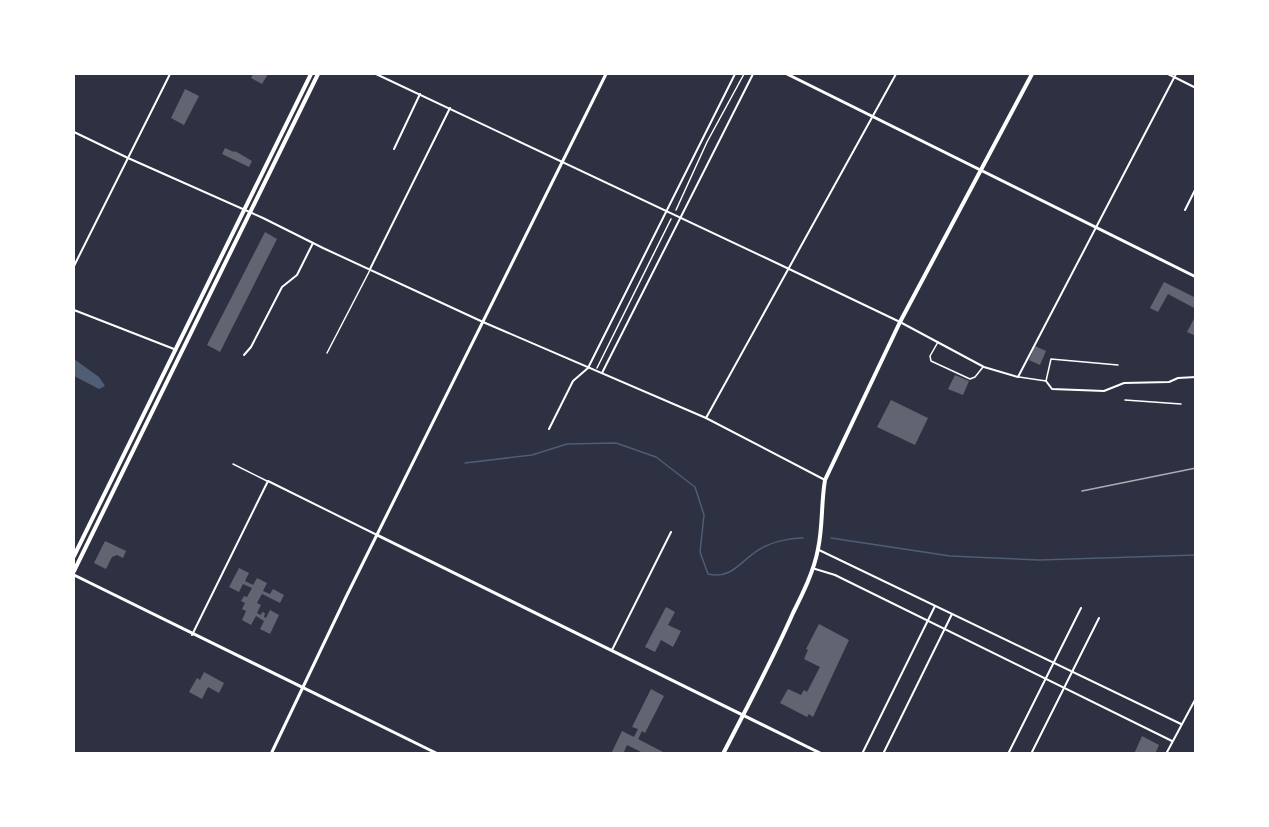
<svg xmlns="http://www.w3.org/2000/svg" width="1269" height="827" font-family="'Alegreya Sans',sans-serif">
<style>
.water{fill:#4f5d75}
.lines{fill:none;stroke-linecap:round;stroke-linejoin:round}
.stream{stroke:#4f5d75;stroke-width:1.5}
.building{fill:#626471}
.path{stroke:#fff;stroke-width:1.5}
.service{stroke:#fff;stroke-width:1.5}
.minor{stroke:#fff;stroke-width:2}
.tertiary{stroke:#fff;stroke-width:3}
.secondary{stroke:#fff;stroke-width:4}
.rail{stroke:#abadb3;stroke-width:1.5}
</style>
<rect width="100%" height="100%" fill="#2d3142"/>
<path class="water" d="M74,359L99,377L105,386L99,389L74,376Z"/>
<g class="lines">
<g class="stream">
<path d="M465,463L532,455L567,444L616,443L656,457L695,487L704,515L700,552L708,574C735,581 744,554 766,546C776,541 792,538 803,538"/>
<path d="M831,538L950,556L1039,560L1196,555"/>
</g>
</g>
<g class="building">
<path d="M253,74H268L262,84L251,78Z"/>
<path d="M185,89L199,96L184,125L171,118Z"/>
<path d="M225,148L234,152L235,151L252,161L249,167L222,154Z"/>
<path d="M265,232L277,239L220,352L207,345Z"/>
<path d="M1164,282L1196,298V309L1168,294L1158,312L1150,308Z"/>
<path d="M1196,315V336L1187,332Z"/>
<path d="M1035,346L1046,351L1040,365L1029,360Z"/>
<path d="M955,375L969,381L963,395L948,389Z"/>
<path d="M891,400L928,418L915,445L877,427Z"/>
<path d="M105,541L126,551L123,558L117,555L112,557L106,569L94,563Z"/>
<path d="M239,568L249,573L245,581L253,585L257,578L267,583L263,591L270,594L273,589L284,595L280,603L262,594L257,603L261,605L257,613L261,615L262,612L265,613L264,617L266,618L270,610L279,615L270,634L260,629L264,621L256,616L251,625L242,620L246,611L242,609L245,603L241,601L244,596L247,597L252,588L243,584L239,592L229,587Z"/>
<path d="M666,607L675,612L668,625L681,631L673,647L661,640L655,652L645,647Z"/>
<path d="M819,624L849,640L813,717L809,714L807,717L780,703L788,689L801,695L804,690L807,692L820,667L804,659L808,650L806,649Z"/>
<path d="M204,672L224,683L219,693L208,687L202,699L189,692L197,678L200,680Z"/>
<path d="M651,689L664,696L645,733L642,731L638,739L667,754H645L627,745L623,754H611L622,731L634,737L638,729L632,727Z"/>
<path d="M1142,736L1159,745L1155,754H1134Z"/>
</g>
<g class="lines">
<g class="path">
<path d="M676,210L707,142L744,74"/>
<path d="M597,368L671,219"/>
</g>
<g class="service">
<path d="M938,342L930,356L931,361L970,379L975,377L983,367"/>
<path d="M327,353L370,270"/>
<path d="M1019,377L1046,381L1051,359L1118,365"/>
<path d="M1125,400L1181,404"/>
<path d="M233,464L267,481"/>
</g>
<g class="minor">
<path d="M376,74L787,268L900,322L984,367L1018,377L1176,74"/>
<path d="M1168,74L1196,88"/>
<path d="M74,132L128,158L263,218L323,248L483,322L706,418L825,480"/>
<path d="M394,149L420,94"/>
<path d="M1185,210L1196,188"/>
<path d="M74,266L170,74"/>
<path d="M370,269L450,108"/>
<path d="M74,310L174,349"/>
<path d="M244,355L251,347L282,287L297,275L313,243"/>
<path d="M602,373L753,74"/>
<path d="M1046,381L1052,389L1104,391L1124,383L1169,382L1178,378L1196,377"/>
<path d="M706,418L896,74"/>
<path d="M549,429L573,381L588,368L735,74"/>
<path d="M819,550L1181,724"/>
<path d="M812,568L835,575L1172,741"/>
<path d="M192,635L268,481L377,535"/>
<path d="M612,650L671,532"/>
<path d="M862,754L935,606"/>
<path d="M883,754L952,614"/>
<path d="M1008,754L1081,608"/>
<path d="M1031,754L1099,618"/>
<path d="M1166,754L1196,698"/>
</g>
<g class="tertiary">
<path d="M787,74L1196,277"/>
<path d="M377,535L822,754"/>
<path d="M74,575L438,754"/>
<path d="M271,754L347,595L606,74"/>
</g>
<g class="secondary">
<path d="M74,556L311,74"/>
<path d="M74,571L318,74"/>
<path d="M723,754C747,707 772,661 793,613C803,593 814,571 818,549C823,526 821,503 825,480L900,322L1032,74"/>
</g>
<path class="rail" d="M1082,491L1196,468"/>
</g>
<rect width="1269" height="827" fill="none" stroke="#ffffff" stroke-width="150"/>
</svg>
